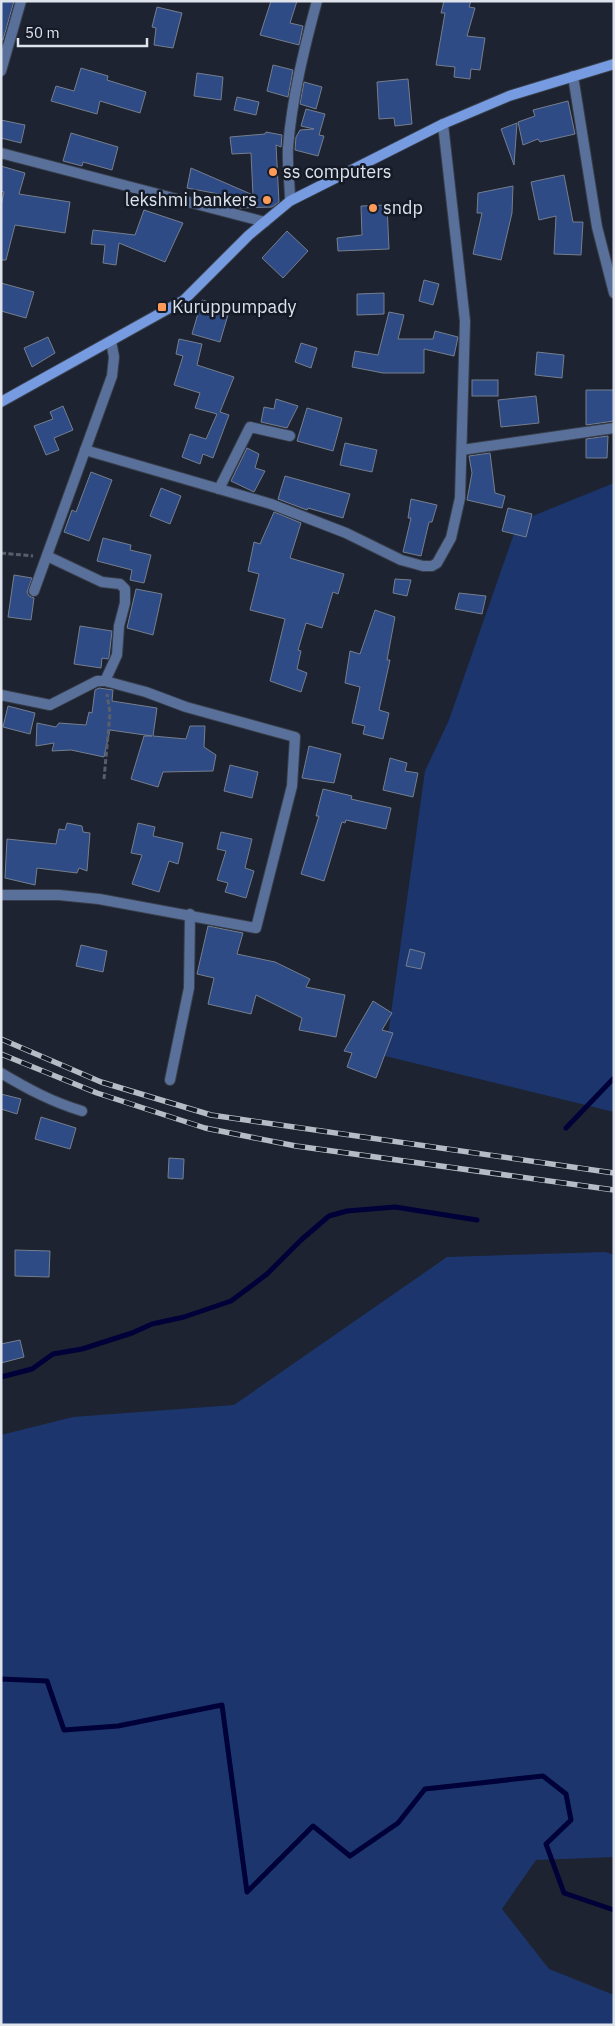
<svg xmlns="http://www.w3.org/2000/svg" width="615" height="2026" font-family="'IBM Plex Sans',sans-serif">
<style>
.green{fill:#1c366d}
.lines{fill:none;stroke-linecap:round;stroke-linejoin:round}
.stream{stroke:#000138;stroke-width:5}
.building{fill:#2e4b86;stroke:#757e8d}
.street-casing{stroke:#383e4a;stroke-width:12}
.secondary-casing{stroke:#383e4a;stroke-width:12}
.path{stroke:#595f6a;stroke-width:3;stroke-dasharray:5 2.5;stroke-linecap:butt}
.street{stroke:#59709b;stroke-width:10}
.secondary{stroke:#769be1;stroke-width:10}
.rail-casing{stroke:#b6bbc5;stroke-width:5.5}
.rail{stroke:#141a26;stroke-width:4;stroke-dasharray:11;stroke-linecap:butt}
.poi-dot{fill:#fe9b59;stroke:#141a26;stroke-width:2}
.labels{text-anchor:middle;stroke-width:5;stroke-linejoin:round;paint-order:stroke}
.poi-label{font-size:18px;fill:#dee3ec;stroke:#141a26;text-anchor:start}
</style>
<rect width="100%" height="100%" fill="#1d2330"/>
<g class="green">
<path d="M614,483V1112L385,1056L425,771L449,720L518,522Z"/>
<path d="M605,1252L614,1255V1857L536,1860L502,1909L549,1969L614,1995V2025H1V1435L73,1417L234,1405L447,1257Z"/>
</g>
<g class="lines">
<g class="stream">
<path d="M566,1128L614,1078"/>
<path d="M1,1377L32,1369L53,1354L82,1349L132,1333L152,1324L184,1317L231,1301L267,1274L301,1240L329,1216L347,1211L395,1207L477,1220"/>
<path d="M1,1679L47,1681L64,1730L118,1726L222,1705L247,1892L313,1826L350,1856L398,1823L425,1789L543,1776L566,1794L571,1820L546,1844L564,1893L614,1910"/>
</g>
</g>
<g class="building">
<path d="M1,1H14L3,40H1Z"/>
<path d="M271,1H297L290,23L303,26L299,45L260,35Z"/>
<path d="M444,1H471L469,7L475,8L467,36L485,38L480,70L471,69L470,79L454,77L455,67L436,65L445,13H441Z"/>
<path d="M157,7L182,13L173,48L154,45L156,28L152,27Z"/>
<path d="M273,65L293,70L288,97L267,91Z"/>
<path d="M81,68L108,76L107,80L146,92L140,113L100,101L97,114L51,101L56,86L74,91Z"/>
<path d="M197,73L223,77L221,100L194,96Z"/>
<path d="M408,79L412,124L395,126L394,118L379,119L377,82Z"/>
<path d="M304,82L322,87L316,109L300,104Z"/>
<path d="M237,97L259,102L256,115L234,110Z"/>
<path d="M568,101L575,134L540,142L538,139L523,145L518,122L535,116L533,110Z"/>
<path d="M306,109L325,114L319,135L324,136L318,156L295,150L296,137L300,130L314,129L301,126Z"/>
<path d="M1,120L25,125L21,143L1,138Z"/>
<path d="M517,123L514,165L501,129Z"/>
<path d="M266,132L282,135L281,147L276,145L279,202L272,207L240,208L217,200L219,194L187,188L191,168L253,195L251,153L232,154L230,137L265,134Z"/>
<path d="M71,133L118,147L112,170L83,162L82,166L63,161Z"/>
<path d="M1,166L25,173L19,194L70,202L65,233L15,225L6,260H1V206L4,192L1,191Z"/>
<path d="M564,175L573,222H583L581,255L554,254L556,216L539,220L531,182Z"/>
<path d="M513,186L512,213L501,260L473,254L482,213H477L478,193Z"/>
<path d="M387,205L389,249L338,251L337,238L362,235L361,206Z"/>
<path d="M144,210L183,223L165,262L119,243L116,265L103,263L105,245L91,244L93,230L135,235Z"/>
<path d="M287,231L308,251L283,278L262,258Z"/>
<path d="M424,280L439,284L433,305L419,301Z"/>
<path d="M1,283L34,292L26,318L1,311Z"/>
<path d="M384,293V314L357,315V294Z"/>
<path d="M202,300L230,308L220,342L192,334Z"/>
<path d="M389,312L404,315L398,339H433L435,331L458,337L454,356L424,349V373H383L352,367L355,351L378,355Z"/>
<path d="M48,337L55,353L32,367L24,348Z"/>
<path d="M179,339L202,344L197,365L234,377L220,412L229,415L213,458L203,454L200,464L182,457L190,434L206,439L217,414L195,408L200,393L174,385L183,356L176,354Z"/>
<path d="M301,343L317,348L311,368L295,362Z"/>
<path d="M537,352L564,355L562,378L535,375Z"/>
<rect x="472" y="380" width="26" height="16"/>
<path d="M586,390H614V421L586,425Z"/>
<path d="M536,396L539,423L501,427L498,400Z"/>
<path d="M276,399L298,406L287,428L261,422L264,407L274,409Z"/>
<path d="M63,406L73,430L54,438L59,450L46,455L34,426L53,419L50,412Z"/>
<path d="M307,408L342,418L333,451L297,441Z"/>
<path d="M608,436L607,458H586V439Z"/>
<path d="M345,443L377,450L372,472L340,465Z"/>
<path d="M247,448L259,454L255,468L265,471L254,492L231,481Z"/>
<path d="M490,453L495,493L505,496L502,508L467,500L472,473L469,456Z"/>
<path d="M91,472L112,480L89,541L64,532L72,510L76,512Z"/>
<path d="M285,476L350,494L343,518L308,508L307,510L278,499Z"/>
<path d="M161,488L181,496L170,524L150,516Z"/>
<path d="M411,499L437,505L432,522H429L421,556L403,552L411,518H408Z"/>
<path d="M508,508L532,514L526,537L502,531Z"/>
<path d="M274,512L301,523L290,558L344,574L338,594L333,592L322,628L306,623L298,650L301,651L297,669L307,673L301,692L270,681L285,619L250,610L259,574L248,571L254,542L260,544Z"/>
<path d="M103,538L131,545L130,550L151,555L144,583L130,580L132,570L97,561Z"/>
<path d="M14,575L32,578L27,592L29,596L34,598L31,620L8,617Z"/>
<path d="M395,579L411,580L407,596L393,593Z"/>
<path d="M136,589L162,594L153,635L127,628Z"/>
<path d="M459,593L486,596L482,614L455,609Z"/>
<path d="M375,610L395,617L387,660H390L379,710L389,713L383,739L363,734L365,726L352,723L360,687L345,683L350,651L360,654Z"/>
<path d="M80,626L112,631L109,657L108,659L102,658L101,668L74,664Z"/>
<path d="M99,688L113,690L112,701L157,708L153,736L186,739L190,726H205L204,747L216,755L213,771L163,772L158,787L131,779L144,736H152L110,730L104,757L71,750L52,751L54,743L36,746L37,723L56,727L59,723L86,725L89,712L92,713L95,690Z"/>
<path d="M8,706L35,713L30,734L3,727Z"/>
<path d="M309,746L341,754L334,783L302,778Z"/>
<path d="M390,758L407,763L405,771L418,773L413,797L383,790Z"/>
<path d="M230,765L258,772L252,798L224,791Z"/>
<path d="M323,789L352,796L351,799L391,808L386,829L346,820L345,823L342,822L324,881L301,874L319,816H316Z"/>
<path d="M67,823L82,826L83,832L90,833L87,871L79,868L77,873L37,868L35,885L5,878L7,839L56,844L59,829L65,830Z"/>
<path d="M138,823L155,827L153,836L183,843L178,864L169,861L159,892L132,884L142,855L131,853Z"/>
<path d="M221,832L252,839L245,868L254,871L246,898L225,892L228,883L217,880L226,851L217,849Z"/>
<path d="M208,926L243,933L237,954L275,962L310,979L306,987L345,995L336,1037L299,1030L302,1018L256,995L251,1014L208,1004L214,978L197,974Z"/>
<path d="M81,945L107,951L103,972L76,966Z"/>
<path d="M410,949L425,953L421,969L406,966Z"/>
<path d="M373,1001L392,1013L382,1030L393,1033L376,1078L347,1067L352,1053L344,1051Z"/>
<path d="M1,1094L21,1099L17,1114L1,1109Z"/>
<path d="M41,1117L76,1128L70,1149L35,1139Z"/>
<path d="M169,1158L184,1159L183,1179L168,1178Z"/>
<path d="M15,1250L50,1251L49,1277L15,1276Z"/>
<path d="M20,1340L24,1357L1,1363V1344Z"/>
</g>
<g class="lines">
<g class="street-casing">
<g id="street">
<path d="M1,71L21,1"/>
<path d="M573,76L597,227L614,293"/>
<path d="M1,153L265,222"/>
<path d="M290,201C290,183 287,165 288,147C292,98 304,49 317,1"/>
<path d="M85,450L271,504L346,533L401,560L423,566H432L437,563L451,538L460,498L465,321L443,124"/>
<path d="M462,450L614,428"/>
<path d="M219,489L250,427L290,436"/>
<path d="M34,591L112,376L114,357L111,341"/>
<path d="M1,695L50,705L97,681H105"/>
<path d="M1,895H59L99,899L256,928L292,786L295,737L186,707L146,692L105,681L117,655L119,626L125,603V589L120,584L102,582L47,556"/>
<path d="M1,1073C28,1089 52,1102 82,1111"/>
<path d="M170,1080L189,988L190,914"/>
</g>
</g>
<g class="secondary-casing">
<path id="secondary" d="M1,402L184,300L249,235L290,201L443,124L509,96L614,64"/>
</g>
<g class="path">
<path d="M1,553L33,556"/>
<path d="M104,779L110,713L107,694"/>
</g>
<use href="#street" class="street"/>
<use href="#secondary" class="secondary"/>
<g class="rail-casing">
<g id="rail">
<path d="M1,1039L101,1082L211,1115L614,1173"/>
<path d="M1,1054L97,1093L205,1128L296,1146L614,1190"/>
</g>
</g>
<use href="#rail" class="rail"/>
</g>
<g class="poi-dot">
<circle cx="273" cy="172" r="5"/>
<circle cx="267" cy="200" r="5"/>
<circle cx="373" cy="208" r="5"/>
<rect x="157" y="302" width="10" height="10" rx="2.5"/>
</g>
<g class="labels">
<g class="poi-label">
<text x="283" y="178">ss computers</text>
<text x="257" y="206" text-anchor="end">lekshmi bankers</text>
<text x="383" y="214">sndp</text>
<text x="172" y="313">Kuruppumpady</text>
</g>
</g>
<rect width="615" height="2026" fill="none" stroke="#dee3ec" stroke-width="5"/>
<path d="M18 38v8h129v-8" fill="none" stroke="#dee3ec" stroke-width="2.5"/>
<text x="25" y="38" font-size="15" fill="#dee3ec" stroke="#141a26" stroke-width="4" paint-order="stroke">50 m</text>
</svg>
